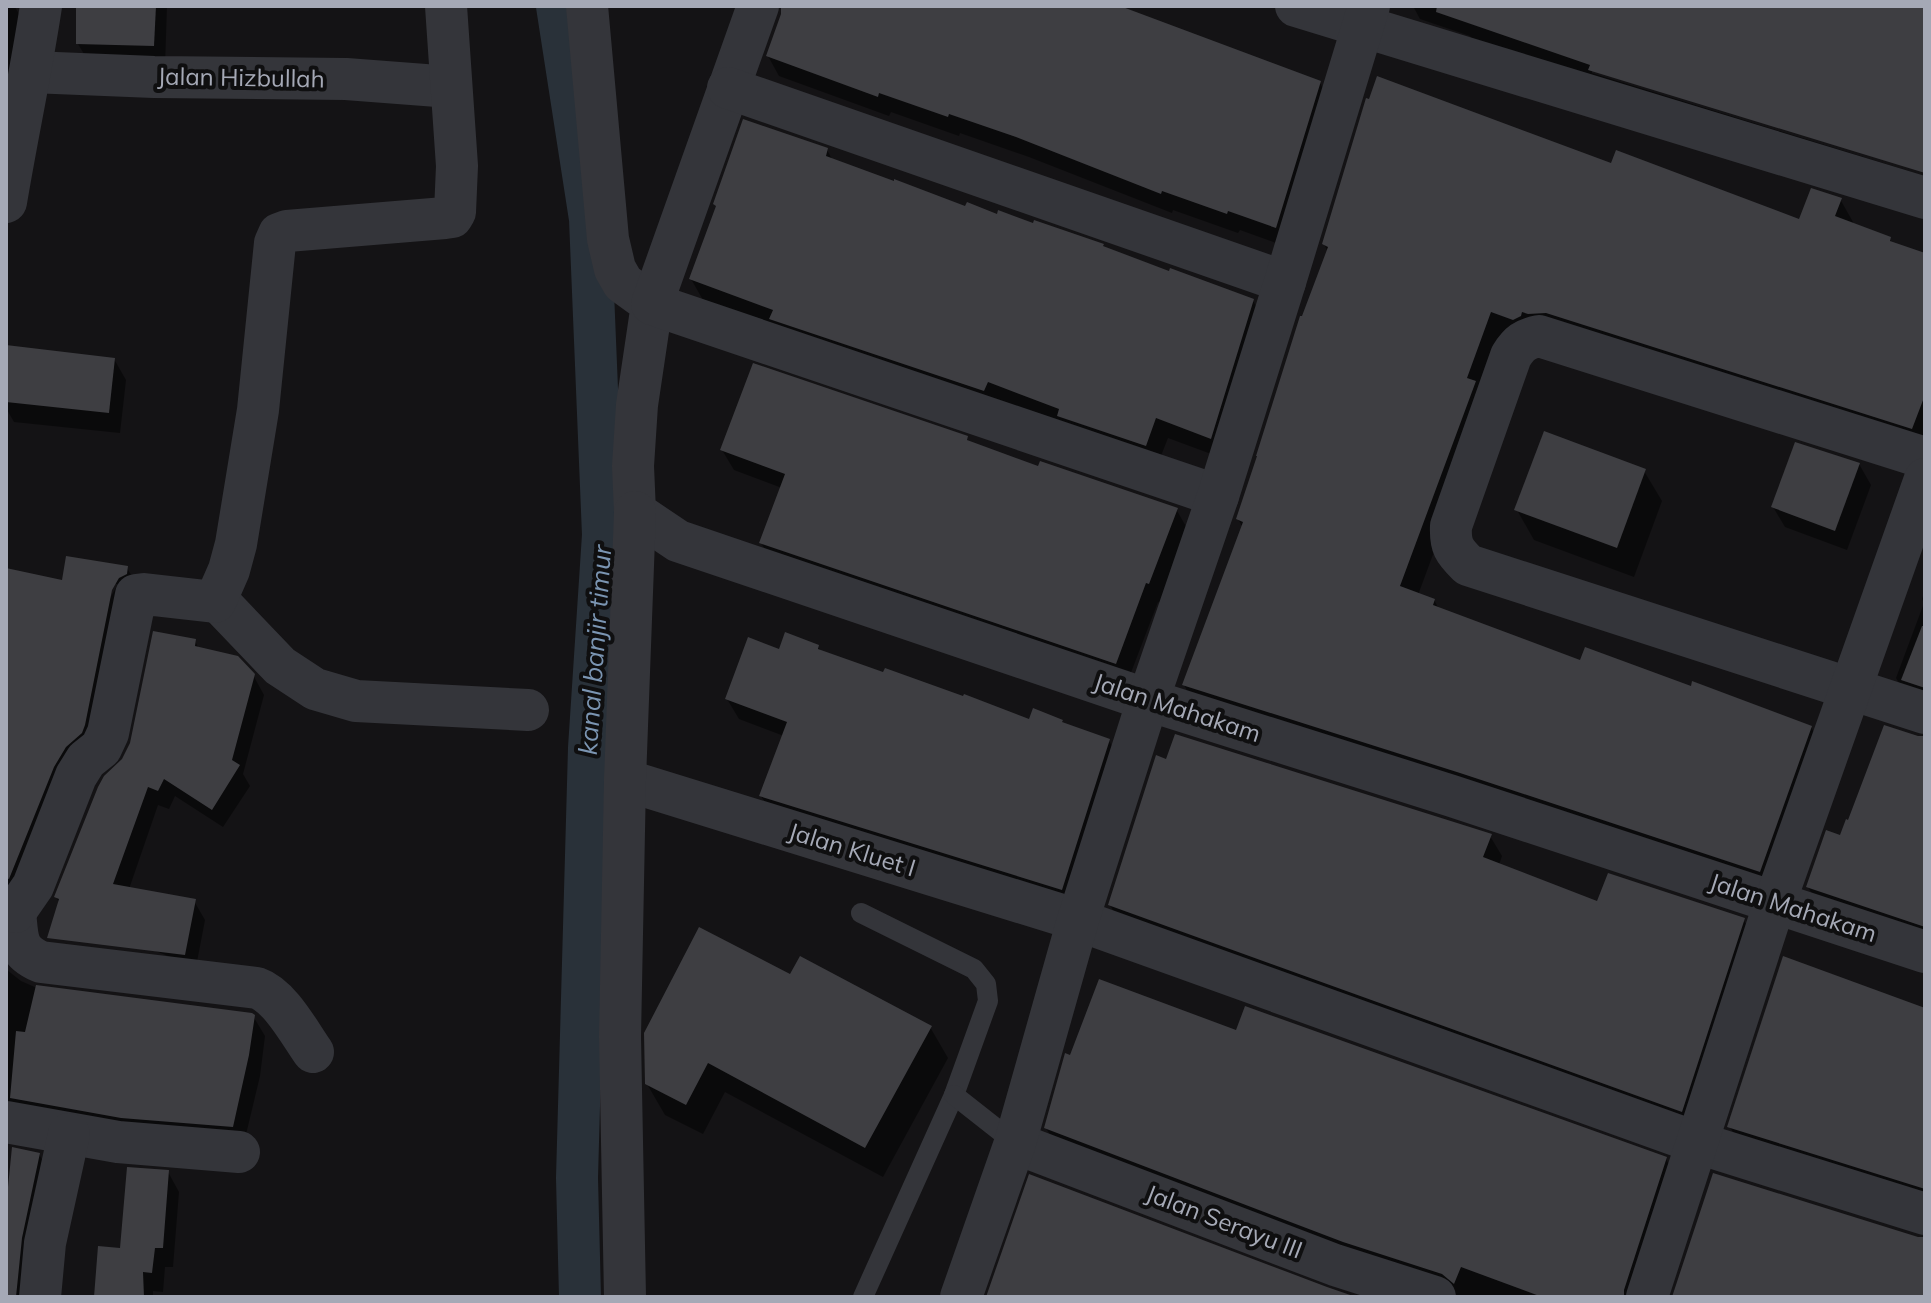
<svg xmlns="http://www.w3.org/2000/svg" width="1931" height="1303" font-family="Mulish,sans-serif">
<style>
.shadow{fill:#0007;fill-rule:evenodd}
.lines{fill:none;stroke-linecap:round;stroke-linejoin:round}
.canal{stroke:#293139;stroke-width:42}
.building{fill:#3e3e42}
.lane{stroke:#34353a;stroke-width:20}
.street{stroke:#34353a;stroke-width:42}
.labels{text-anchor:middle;stroke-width:8;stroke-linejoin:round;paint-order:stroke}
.street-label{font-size:24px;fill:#a5a9b6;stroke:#0f0f10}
.water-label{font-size:26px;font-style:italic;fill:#7b95b2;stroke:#0f0f10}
</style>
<rect width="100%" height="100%" fill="#141315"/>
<g class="shadow">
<path d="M6,6L15,7L30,33L6,151Z"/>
<path d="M78,6H167L165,66L90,64L78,44Z"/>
<path d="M783,6H1113L1320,83L1331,103L1287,247L1240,230L1238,233L1173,210L1172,213L1029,157L960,133L959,136L891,112L889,116L779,76L768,56L783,14Z"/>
<path d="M1413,6H1925V172L1592,69V73L1925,176V190L1472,40L1470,36L1420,19Z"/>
<path d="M827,150L833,161L966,208L1104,248L1253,301L1265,321L1222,458L1168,438L1157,466L703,300L691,279Z"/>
<path d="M1612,166L1801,221L1840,199L1853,222L1852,225L1890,239L1892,244L1925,256V451L1542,336L1488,406L1418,595L1434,600L1439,609L1581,662L1692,688L1811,727L1824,750L1773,894L1197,708L1184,685L1243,528L1238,519L1303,319L1328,252L1324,244Z"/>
<path d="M114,359L126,380L120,433L14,422L6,408V367Z"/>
<path d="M966,438L969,443L1039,469L1176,509L1188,530L1160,603L1158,602L1127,683L773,563L761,543L782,488L734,470L722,450Z"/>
<path d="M1859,464L1871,485L1847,550L1785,527L1773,507Z"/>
<path d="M1644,471L1662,501L1634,577L1534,540L1517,510Z"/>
<path d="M127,568L140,590L97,749L6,894V570L64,583ZM114,584H118L109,600L106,598Z"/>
<path d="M1925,590V704L1908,698L1896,678L1924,603L1922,599Z"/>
<path d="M195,641L199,649L253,675L264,695L243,774L250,786L223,827L175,796L169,809L158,805L129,889L194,901L205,920L196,967L67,916L56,897L124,760Z"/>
<path d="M818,646L821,652L1030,721L1109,741L1121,761L1074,909L773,816L761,796L784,736L739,719L727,699L780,652Z"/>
<path d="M1925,738V943L1820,908L1808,887L1841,837Z"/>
<path d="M1167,761L1490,836L1502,856L1499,865L1598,903L1743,919L1755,940L1693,1131L1122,926L1110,905Z"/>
<path d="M6,967L7,970L21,981L37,988L253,1016L265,1036L260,1076L243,1147L6,1111Z"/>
<path d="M791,977L930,1027L948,1058L883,1177L725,1092L703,1134L665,1115L647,1084Z"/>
<path d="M1925,1010V1205L1742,1148L1730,1127Z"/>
<path d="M1237,1033L1666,1159L1678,1180L1640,1297H1460L1356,1263L1058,1149L1046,1128Z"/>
<path d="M39,1154L50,1174L28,1297H6V1229Z"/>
<path d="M168,1172L179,1192L173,1267H165L163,1292L153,1291V1297H109L121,1250Z"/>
</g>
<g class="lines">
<path class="canal" d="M557,6L590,219L603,535L589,748L577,1178L580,1297"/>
</g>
<g class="building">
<path d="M76,6H156L154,46L76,44Z"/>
<path d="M781,6H1120L1321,81L1276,228L1228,211L1227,214L1162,191L1161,194L1016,137L949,114L948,117L879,93L878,97L766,56L781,14Z"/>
<path d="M1437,6H1925V173L1588,70L1590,65L1436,12Z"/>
<path d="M1377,76L1611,163L1616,150L1799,219L1811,188L1842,198L1835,216L1891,237L1890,241L1925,253V395L1912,429L1546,313L1528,314L1522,312L1521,316L1513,320L1491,312L1467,378L1476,381L1400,586L1435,599L1433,605L1580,660L1585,647L1691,686L1692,681L1812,726L1760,872L1460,773L1182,685L1243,522L1236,519L1257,456H1256L1300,316H1302L1328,247L1322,244L1366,98L1369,99Z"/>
<path d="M743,119L828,148L826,156L894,181V179L965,206L967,202L997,214L998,210L1033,223L1034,220L1104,244L1103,246L1169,271L1170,268L1254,299L1211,439L1156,418L1146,446L1057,416L1059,409L988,382L984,391L769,319L773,310L689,279L716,206L713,204Z"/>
<path d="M6,345L115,358L109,413L6,402Z"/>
<path d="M753,363L968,436L967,440L1038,466L1040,461L1178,508L1149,584L1146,583L1116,664L759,543L785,474L720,450Z"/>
<path d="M1544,431L1646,469L1617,548L1514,510Z"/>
<path d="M1795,442L1860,463L1835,531L1771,507Z"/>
<path d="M66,556L128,566L127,574L119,578L112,590L85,725L82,733L66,747L54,767L9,879L6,878V568L62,580Z"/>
<path d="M1922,626H1925V688L1901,680Z"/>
<path d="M153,631L196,639L195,646L238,656L255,674L232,760L240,765L212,810L164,779L158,791L148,787L113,884L196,899L185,955L47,938L59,899L54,897L98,787L104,776L122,759L130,743Z"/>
<path d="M785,632L819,645L818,649L883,672L885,668L963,696L964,694L1029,719L1033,708L1063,720L1062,722L1110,739L1062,890L759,796L787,722L725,699L748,637L779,649Z"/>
<path d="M1884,725L1918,736H1925V927L1806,887L1826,830L1840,835L1846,819L1848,820Z"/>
<path d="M1175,734L1492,834L1483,857L1597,901L1608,873L1745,918L1682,1112L1108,905L1156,755L1166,759Z"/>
<path d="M699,927L790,974L800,956L932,1026L865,1148L708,1063L686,1105L645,1084L644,1033Z"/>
<path d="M1783,956L1925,1008V1189L1727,1127Z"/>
<path d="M1099,979L1236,1030L1245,1006L1667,1157L1624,1290V1297H1542L1461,1267L1454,1284L1442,1274L1343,1242L1044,1128L1065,1053L1070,1055Z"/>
<path d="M36,985L252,1013L255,1015L249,1055L233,1127L121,1118L10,1098L16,1031L25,1032Z"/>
<path d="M12,1147L40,1153L22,1238L16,1297H6V1207Z"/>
<path d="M127,1167L169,1170L163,1248H155L152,1273L143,1272L144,1297H94L98,1246L120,1248Z"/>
<path d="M1713,1173L1918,1237H1925V1297H1672Z"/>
<path d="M1029,1174L1327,1287L1356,1297H986Z"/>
</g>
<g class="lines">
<g class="lane">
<path d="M861,913L974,969L986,984L988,1001L954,1095L863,1297"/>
<path d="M954,1095L1015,1143"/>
</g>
<g class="street">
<path d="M587,6L608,239L615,269L623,283L652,304L637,405L633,466L635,512L678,541L1148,700L1452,796L1925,952"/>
<path d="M758,6L652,304L1218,496"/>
<path d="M1296,6L1925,198"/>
<path d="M31,72L154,77L346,79L451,87"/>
<path d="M728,88L1285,282"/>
<path d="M6,202C17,136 31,72 41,6"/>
<path d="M1925,458L1539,336C1525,339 1519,343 1511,356L1451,526C1450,546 1454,551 1468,565L1925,713"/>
<path d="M216,599L280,666L315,689L356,701L528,710"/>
<path d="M625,780L1078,920L1698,1143L1925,1214"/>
<path d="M6,910L15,912C18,938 15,951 41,962L257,988C280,996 299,1032 313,1052"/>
<path d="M15,912L33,886L76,776L86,760L101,748L108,733L136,595L144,594L215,602L229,570L236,544L258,410L275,243L279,234L287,231L445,218L452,217L455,212L457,166L446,6"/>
<path d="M6,1122L118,1142L239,1152"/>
<path d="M1015,1143L1335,1265L1435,1297"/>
<path d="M40,1297L45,1243L69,1134"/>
<path d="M625,1297L620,1037L625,780L635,512"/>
<path d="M961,1297L1015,1143L1078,920L1148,700L1218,496L1285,282L1369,6"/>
<path d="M1647,1297L1775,902L1925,479"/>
</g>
</g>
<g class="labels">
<g class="street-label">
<text transform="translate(241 78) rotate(1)" y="8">Jalan Hizbullah</text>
<text transform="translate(1177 708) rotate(18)" y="8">Jalan Mahakam</text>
<text transform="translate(852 850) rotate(17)" y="8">Jalan Kluet I</text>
<text transform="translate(1793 908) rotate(18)" y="8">Jalan Mahakam</text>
<text transform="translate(1224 1222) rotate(21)" y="8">Jalan Serayu III</text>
</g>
<g class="water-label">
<text transform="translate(595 650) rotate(-86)" y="9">kanal banjir timur</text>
</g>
</g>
<rect width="1931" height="1303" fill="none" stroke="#a5a9b6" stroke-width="16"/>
</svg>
